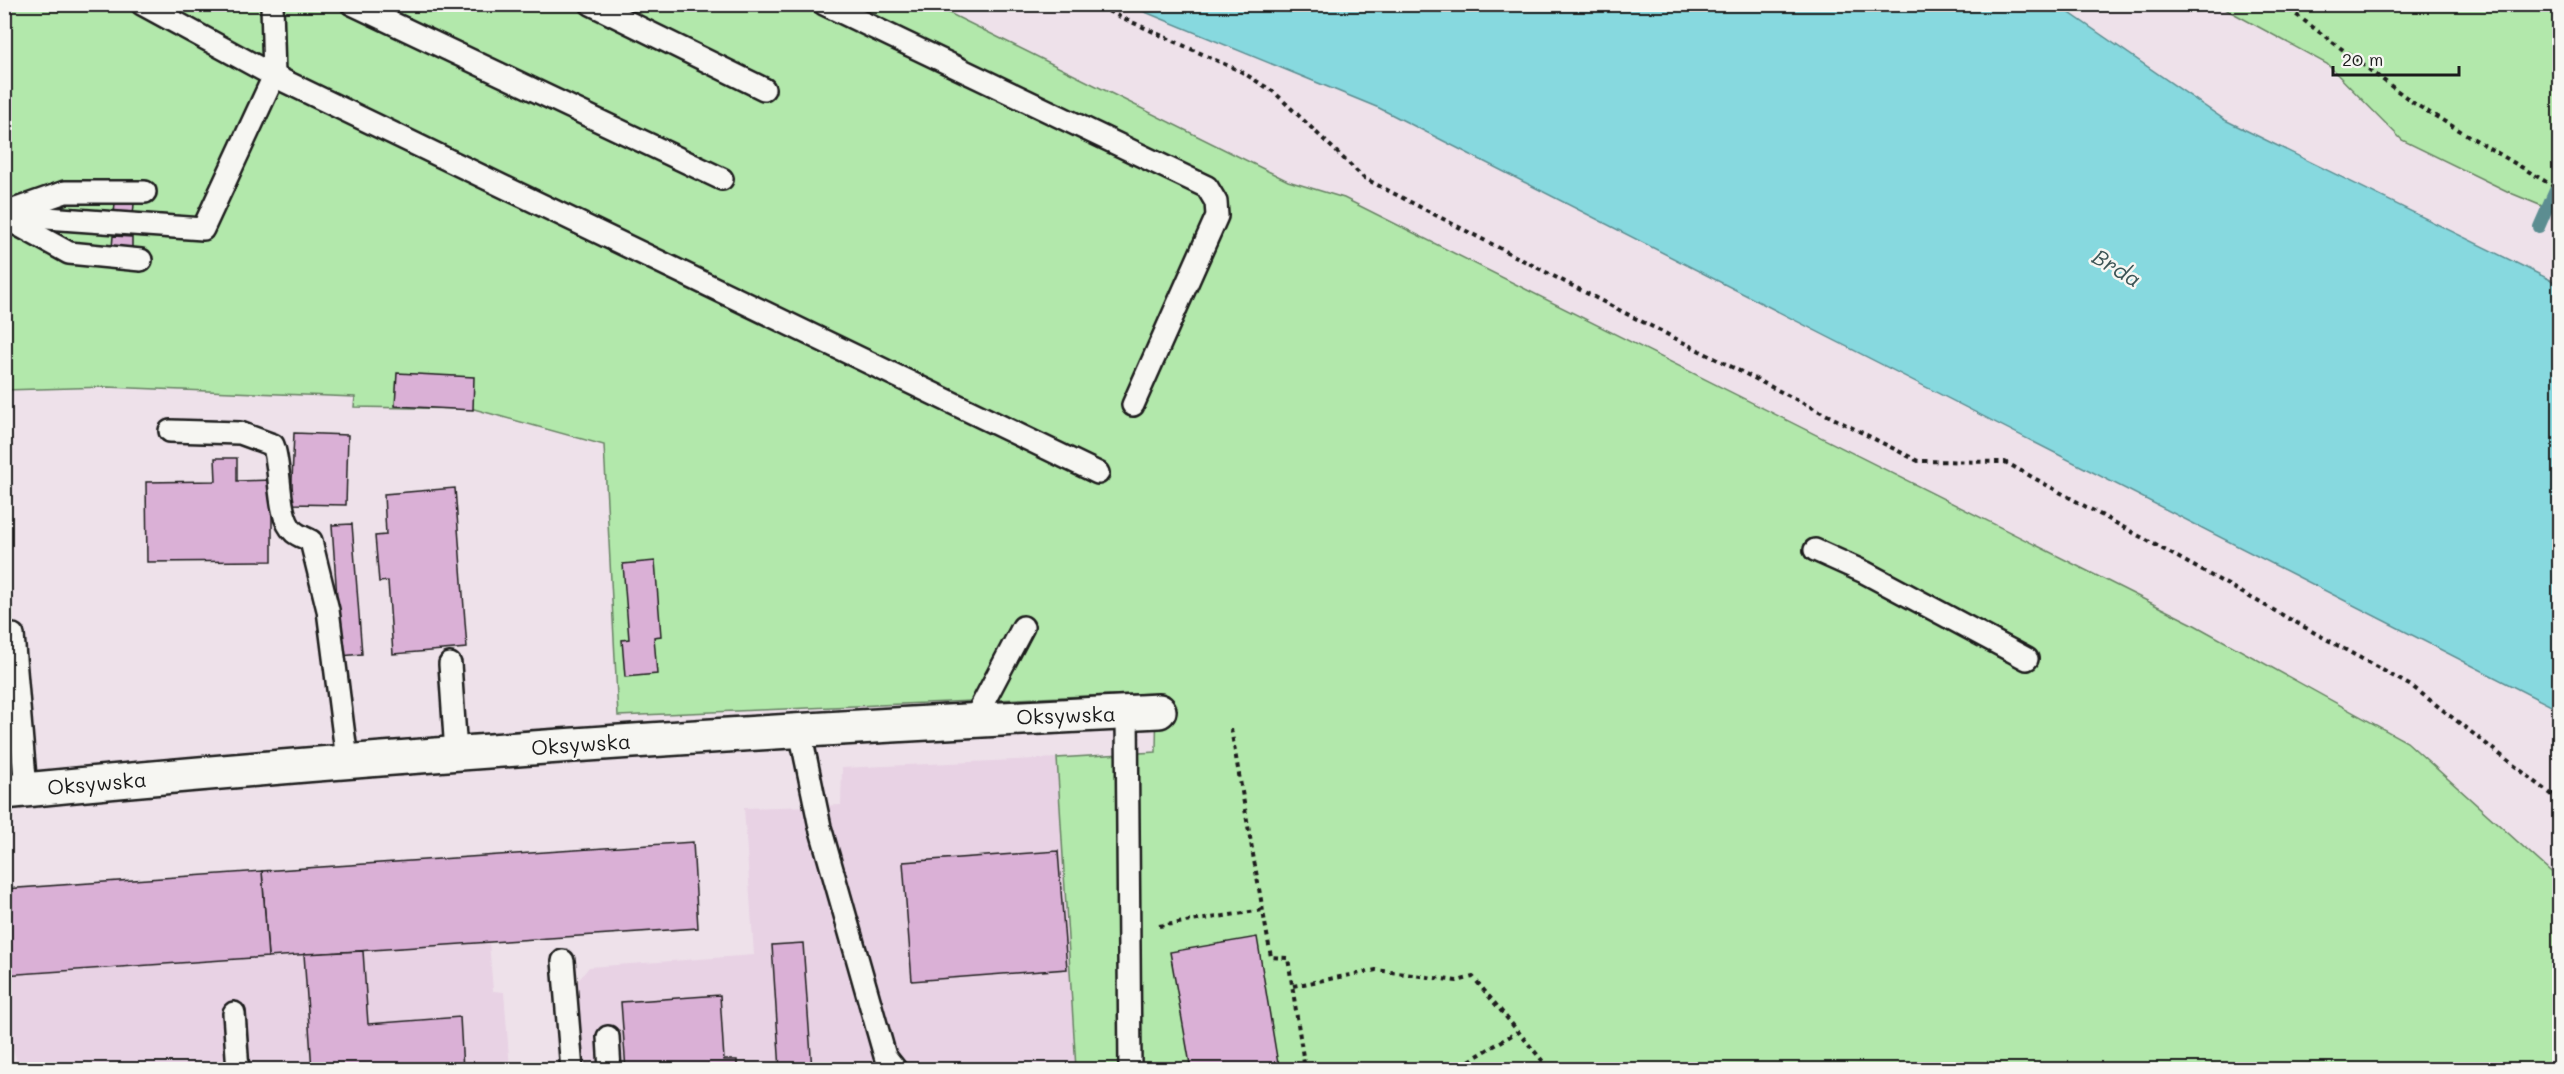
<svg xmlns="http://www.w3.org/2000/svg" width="2564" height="1074" font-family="Mali,sans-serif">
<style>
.built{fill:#e8d2e4}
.green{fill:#b2e8ab;stroke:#678264;stroke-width:1.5}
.water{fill:#87d9df;stroke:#5c8d91;stroke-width:1.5}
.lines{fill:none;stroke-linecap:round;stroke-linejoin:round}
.stream{stroke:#5c8d91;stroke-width:12}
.building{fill:#dab0d6;stroke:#1c1c1c;stroke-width:1.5}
.lane-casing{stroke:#1c1c1c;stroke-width:26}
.street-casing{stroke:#1c1c1c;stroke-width:38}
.path{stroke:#1c1c1c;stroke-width:4;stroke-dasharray:4.5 4.5;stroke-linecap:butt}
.lane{stroke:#f6f6f2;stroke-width:21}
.street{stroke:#f6f6f2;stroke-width:33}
.labels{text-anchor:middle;stroke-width:5;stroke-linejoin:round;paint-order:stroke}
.street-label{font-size:21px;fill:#1c1c1c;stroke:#f6f6f2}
.water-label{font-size:22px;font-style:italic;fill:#3c5556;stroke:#f6f6f2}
</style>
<rect width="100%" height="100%" fill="#eee1ea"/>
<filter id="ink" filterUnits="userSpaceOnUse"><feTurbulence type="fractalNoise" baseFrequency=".0167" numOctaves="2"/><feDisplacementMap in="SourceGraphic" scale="12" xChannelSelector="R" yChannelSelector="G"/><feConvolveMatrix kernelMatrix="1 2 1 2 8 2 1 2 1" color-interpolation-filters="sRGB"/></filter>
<g filter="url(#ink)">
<g class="built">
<path d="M1057,758L1076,1069H584L577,982L589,967L754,955L744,808L841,805L842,768Z"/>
<path d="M489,942L493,991L504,992L510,1069H20L5,1028V975Z"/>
</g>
<g class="green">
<path d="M4,5H933L1288,181L1344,198L2191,623L2407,742L2559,879V1069H1076L1057,758L1156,752L1157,693L618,716L604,445L474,409L354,407L355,397L107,387L5,390Z"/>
<path d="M2218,5H2559V213L2513,194L2402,140L2327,64Z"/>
</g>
<path class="water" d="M1128,5H2058L2225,120L2559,284V710L1379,108Z"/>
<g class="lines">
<path class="stream" d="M2539,227L2560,179"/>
</g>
<g class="building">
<path d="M115,203L134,204L133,216L114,215Z"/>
<path d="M113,236L132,237V250L112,248Z"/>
<path d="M397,373L474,377L473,410L395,406Z"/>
<path d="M294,433L348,435L346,505L291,504Z"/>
<path d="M215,458H237V481L272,480V561L147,562L146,482L216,481Z"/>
<path d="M455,488L467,648L393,654L388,581L379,582L375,536L386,535L384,494Z"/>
<path d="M352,524L362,654L341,656L332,525Z"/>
<path d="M655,561L661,636L654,637L657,674L625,677L622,640L629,639L623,564Z"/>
<path d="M693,842L698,928L268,957L262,871Z"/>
<path d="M1058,851L1067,969L912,981L903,862Z"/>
<path d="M262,871L268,957L4,975V889Z"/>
<path d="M1257,937L1279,1070H1191L1170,952Z"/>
<path d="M803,943L812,1070H780L772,945Z"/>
<path d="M363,951L368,1024L460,1017L463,1070H312L304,954Z"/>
<path d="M720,995L724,1060H737V1070H626L621,1002Z"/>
</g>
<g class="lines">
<g class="lane-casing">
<g id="lane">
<path d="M142,4L274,76L1098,473"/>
<path d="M352,4L722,179"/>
<path d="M591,4L764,89"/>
<path d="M824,4L1207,187L1216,202L1217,216L1133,405"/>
<path d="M11,211L65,192H145"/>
<path d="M4,215L203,229L274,76L272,4"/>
<path d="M11,221L69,253L141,260"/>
<path d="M170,431L240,433L273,445C282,468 276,516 294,532C299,536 306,538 311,541L328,610L347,760"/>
<path d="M1815,550L1864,572L2027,659"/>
<path d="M13,635L26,790"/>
<path d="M450,664L456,753"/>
<path d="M1127,713L1130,1070"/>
<path d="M974,720L1023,627"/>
<path d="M800,731L820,827L885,1056L896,1070"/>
<path d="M563,961L572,1070"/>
<path d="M234,1013L238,1070"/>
<path d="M608,1037L610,1070"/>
</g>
</g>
<g class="street-casing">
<path id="street" d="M4,792C388,754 773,730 1159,711"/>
</g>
<g class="path">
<path d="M1092,4L1242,72L1274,92L1364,178L1623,312L1918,461L2005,462L2413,687L2560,801"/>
<path d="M2282,4L2415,104L2560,190"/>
<path d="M1231,729L1271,957L1288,958L1305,1070"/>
<path d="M1159,926L1263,910"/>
<path d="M1293,986L1376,970L1457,981L1473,977L1550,1070"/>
<path d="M1454,1070L1517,1032"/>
</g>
<use href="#lane" class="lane"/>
<use href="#street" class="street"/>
</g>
</g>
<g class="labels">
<g class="street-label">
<text transform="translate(1066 716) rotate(-2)" y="7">Oksywska</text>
<text transform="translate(581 745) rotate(-4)" y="7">Oksywska</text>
<text transform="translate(97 784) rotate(-5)" y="7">Oksywska</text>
</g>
<g class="water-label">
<text transform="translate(2117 268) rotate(31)" y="8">Brda</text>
</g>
</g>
<rect width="2564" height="1074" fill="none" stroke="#f6f6f2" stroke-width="24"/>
<rect x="12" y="12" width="2540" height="1050" fill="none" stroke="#1c1c1c" stroke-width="2" filter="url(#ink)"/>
<path d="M2333 66v9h126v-9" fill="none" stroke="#1c1c1c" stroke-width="3"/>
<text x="2342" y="66" font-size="18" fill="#1c1c1c" stroke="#f6f6f2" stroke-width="4.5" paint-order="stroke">20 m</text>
</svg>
